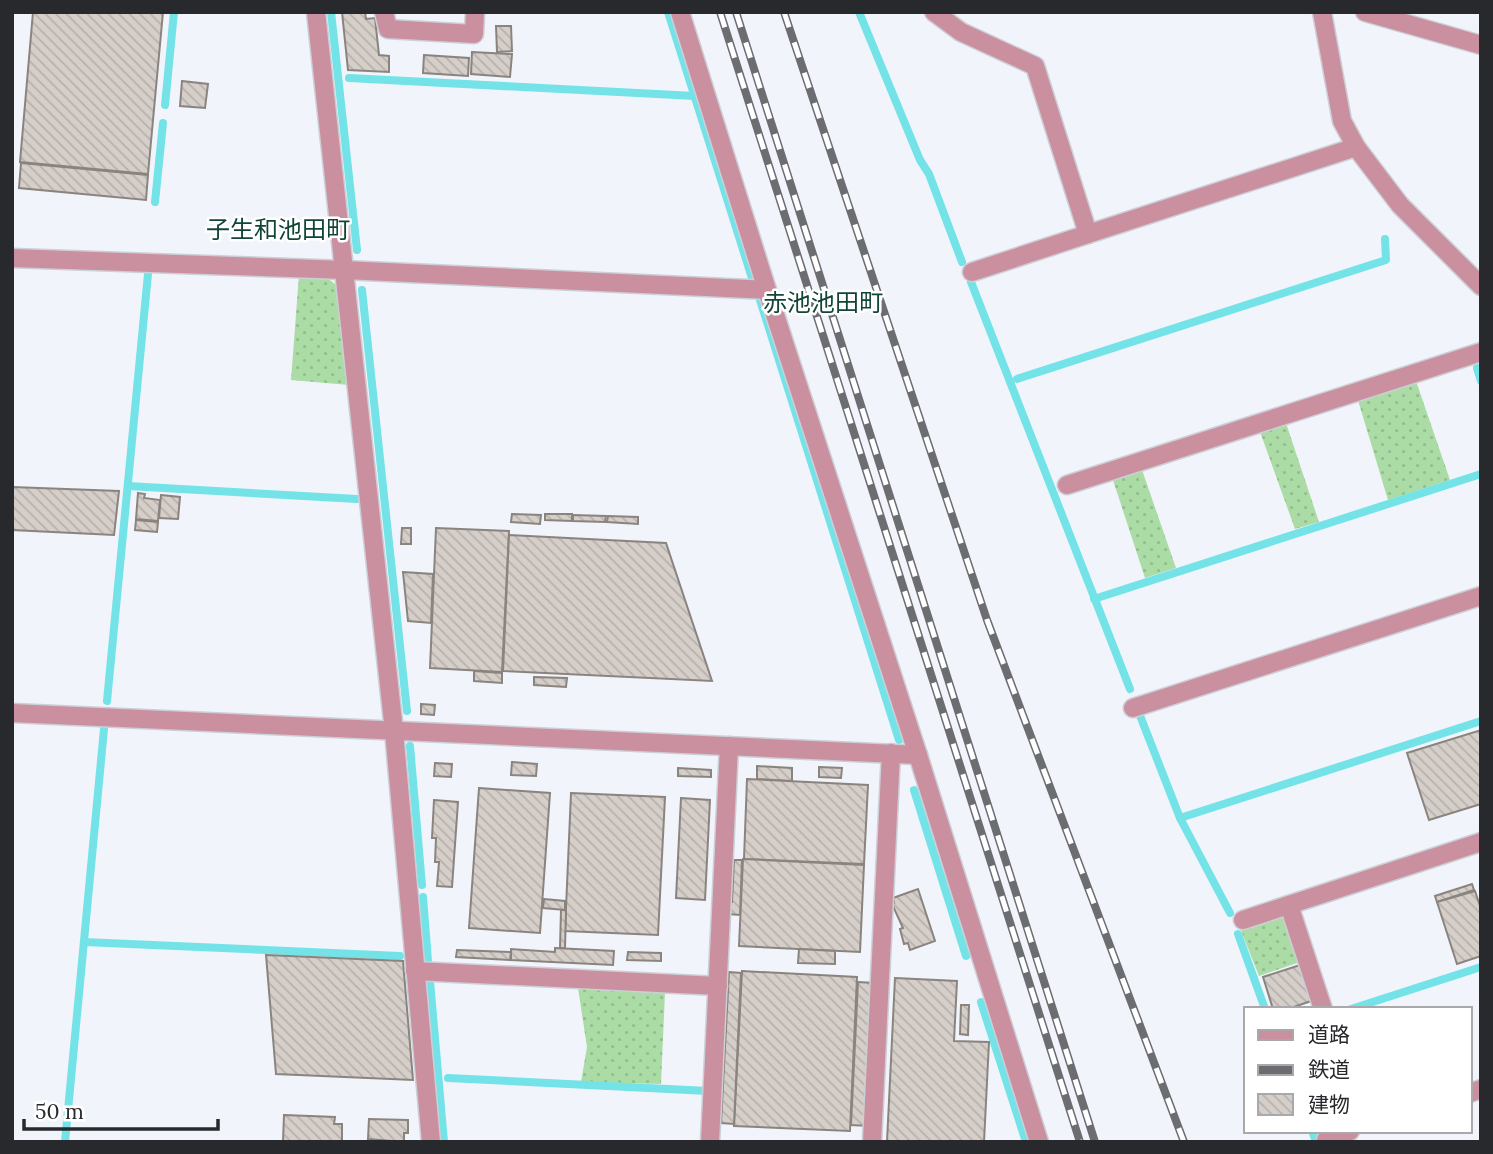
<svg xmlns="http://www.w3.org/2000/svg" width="1493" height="1154" font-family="Lora,'Noto Sans JP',serif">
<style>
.grass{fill:url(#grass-dots)}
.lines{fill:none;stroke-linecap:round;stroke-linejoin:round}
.stream{stroke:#73e3e8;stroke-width:8}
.building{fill:url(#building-back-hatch);stroke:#8a847f;stroke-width:2}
.minor-casing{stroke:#cdcfd6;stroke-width:21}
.minor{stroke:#cb909f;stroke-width:18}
.rail-casing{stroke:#6b6d71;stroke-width:8}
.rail{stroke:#fff;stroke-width:5;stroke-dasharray:16;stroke-linecap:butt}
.labels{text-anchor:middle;stroke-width:5;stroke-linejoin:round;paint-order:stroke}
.quarter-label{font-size:24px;fill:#124536;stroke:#fff}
</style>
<defs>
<pattern id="grass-dots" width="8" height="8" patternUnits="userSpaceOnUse" patternTransform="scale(1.75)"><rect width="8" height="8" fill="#abdca5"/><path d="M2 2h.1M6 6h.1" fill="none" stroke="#93bd8e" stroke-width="1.8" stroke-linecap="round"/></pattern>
<pattern id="building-back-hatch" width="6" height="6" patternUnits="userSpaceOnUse" patternTransform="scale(1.75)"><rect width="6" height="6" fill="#d5cec9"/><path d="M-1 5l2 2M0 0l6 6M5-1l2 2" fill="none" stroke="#b7b1ad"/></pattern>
</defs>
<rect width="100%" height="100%" fill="#f1f4fb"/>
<g class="grass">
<path d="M299,275C317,276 330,275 340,290L349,385L291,380Z"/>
<path d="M1415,378L1450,480L1388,500L1357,397Z"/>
<path d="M1285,420L1319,522L1295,529L1259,429Z"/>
<path d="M1141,467L1176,568L1145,578L1112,477Z"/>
<path d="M1287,912L1303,961L1259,976L1240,928Z"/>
<path d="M578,988L665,992L661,1084L581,1082L587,1047Z"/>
</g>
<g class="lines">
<g class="stream">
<path d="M331,12L357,250"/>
<path d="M668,12L752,278"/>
<path d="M859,12L920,160L929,174L962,262"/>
<path d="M349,78L695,96"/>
<path d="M165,105L174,12"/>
<path d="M155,202L163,123"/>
<path d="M971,282L1130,689"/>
<path d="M362,290L407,711"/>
<path d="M760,300L899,740"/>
<path d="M1477,368L1481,381"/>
<path d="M1017,379L1386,260L1385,239"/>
<path d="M128,486L357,499"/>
<path d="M1094,599L1481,474"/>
<path d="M107,701L148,274"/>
<path d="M1139,713L1180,818L1230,913"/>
<path d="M410,746L422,885"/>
<path d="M914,790L966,956"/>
<path d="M1180,818L1481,721"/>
<path d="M423,897L428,961"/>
<path d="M1238,934L1265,1009"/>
<path d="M84,942L400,956"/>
<path d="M430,981L444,1142"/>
<path d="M981,1002L1026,1142"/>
<path d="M1351,1009L1481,967"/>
<path d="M448,1078L708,1091"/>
<path d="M1312,1131L1316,1142"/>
<path d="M65,1142L104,729"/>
</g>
</g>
<g class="building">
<path d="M33,12H163L148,174L20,162Z"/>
<path d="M342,12H365L366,19L375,18L379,55L389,56V72L348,70Z"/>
<path d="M496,26H511L512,51L497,52Z"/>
<path d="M472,52L512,54L510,77L471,74Z"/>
<path d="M424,55L469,58L468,76L423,73Z"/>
<path d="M182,81L208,84L205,108L180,106Z"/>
<path d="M21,163L148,175L146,200L19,188Z"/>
<path d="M12,487L119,491L114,535L12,530Z"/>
<path d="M138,493L145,494L144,498L160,500L158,521L136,519Z"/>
<path d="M161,495L180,497L178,519L159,518Z"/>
<path d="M512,514L541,515L540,524L511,522Z"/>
<path d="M545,514H572V521L545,520Z"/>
<path d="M573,515L606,516L605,522L573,521Z"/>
<path d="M608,516L638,517V524L607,522Z"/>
<path d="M136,520L158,522L157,532L135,530Z"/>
<path d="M402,528H411V544H401Z"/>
<path d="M436,528L509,531L502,672L430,668Z"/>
<path d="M509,535L666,543L712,681L503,671Z"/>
<path d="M403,572L433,574L431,623L408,621Z"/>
<path d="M474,671L502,673V683L474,681Z"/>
<path d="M534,677L567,678L566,687L534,685Z"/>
<path d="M421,704L435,705L434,715L421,714Z"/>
<path d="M1481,730V804L1429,820L1407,753Z"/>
<path d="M512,762L537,764L536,776L511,775Z"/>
<path d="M435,763L452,764L451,777L434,776Z"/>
<path d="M757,766L792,768V781L757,779Z"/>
<path d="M819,767L842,768L841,778L819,777Z"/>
<path d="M678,768L711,770V777L678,776Z"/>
<path d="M747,779L868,785L864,864L744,859Z"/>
<path d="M479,788L550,793L540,933L469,928Z"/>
<path d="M571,793L665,797L658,935L565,931Z"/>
<path d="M681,798L710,800L705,900L676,898Z"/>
<path d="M434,800L458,802L452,887L437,886L439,862H435L436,838H432Z"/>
<path d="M743,859L864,865L860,952L739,946Z"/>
<path d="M734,860H742L740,915L728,914L729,902H732Z"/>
<path d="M1472,884L1474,890L1437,902L1435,896Z"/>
<path d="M918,889L935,941L910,950L908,943L904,944L900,929L903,928L892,904L894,903L893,898Z"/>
<path d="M1475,891L1481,909V956L1457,964L1437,902Z"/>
<path d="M544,899L565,901V910L543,908Z"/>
<path d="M561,910H566L565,948H560Z"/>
<path d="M555,948L614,951L613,965L511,960V949L555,952Z"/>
<path d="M799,949L835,951V964L798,963Z"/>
<path d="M457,950L511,952L510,960L456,957Z"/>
<path d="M628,952L661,953V961L627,960Z"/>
<path d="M266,955L403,961L413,1080L276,1074Z"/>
<path d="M1300,965L1311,1001L1288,1009H1273L1263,977Z"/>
<path d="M742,971L857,977L850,1131L734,1126Z"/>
<path d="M729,972L741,973L734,1124L721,1123Z"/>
<path d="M895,978L957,981L954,1041L989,1042L984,1142H887Z"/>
<path d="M858,982L875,983L868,1126L851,1125Z"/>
<path d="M961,1005H969L968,1035L960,1034Z"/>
<path d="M284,1115L335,1117L334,1124H342V1142H283Z"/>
<path d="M369,1119L408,1120V1133H404V1142L368,1139Z"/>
</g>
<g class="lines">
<g class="minor-casing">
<g id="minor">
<path d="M316,12L394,731L431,1142"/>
<path d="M384,12L388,29L474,34L475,12"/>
<path d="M680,12L767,290L918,755"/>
<path d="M934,12L961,32L1035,66L1088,234L1356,147"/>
<path d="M1322,12L1342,121L1356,147L1400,205L1481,286"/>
<path d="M1365,12L1481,45"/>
<path d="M12,258L344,270L767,290"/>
<path d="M972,272L1088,234"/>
<path d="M1067,485L1481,352"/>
<path d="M1133,708L1481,596"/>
<path d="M12,713L918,755L1039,1142"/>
<path d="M1289,905L1323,1009"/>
<path d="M1243,920L1481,842"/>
<path d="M415,971L718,986"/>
<path d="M1470,1093L1481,1089"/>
<path d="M1326,1140L1350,1131"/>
<path d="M710,1142L729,746"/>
<path d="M872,1142L891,753"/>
</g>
</g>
<use href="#minor" class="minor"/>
<g class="rail-casing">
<g id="rail">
<path d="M720,12L1080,1142"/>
<path d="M736,12L1095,1142"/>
<path d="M784,12L987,620L1184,1142"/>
</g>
</g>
<use href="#rail" class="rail"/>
</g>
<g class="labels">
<g class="quarter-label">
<text x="278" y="238">子生和池田町</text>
<text x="823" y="311">赤池池田町</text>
</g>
</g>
<rect width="1493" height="1154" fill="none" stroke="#28292c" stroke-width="28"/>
<rect x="1244" y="1007" width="228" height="126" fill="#ffffff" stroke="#a9a9ab" stroke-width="2"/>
<rect x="1258" y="1030" width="35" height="10" fill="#cb909f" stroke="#a9a9ab" stroke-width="2"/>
<text x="1308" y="1042" font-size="21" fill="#28292c">道路</text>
<rect x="1258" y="1065" width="35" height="10" fill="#6b6d71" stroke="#a9a9ab" stroke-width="2"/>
<text x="1308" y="1077" font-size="21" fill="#28292c">鉄道</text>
<rect x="1258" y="1094" width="35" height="21" fill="url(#building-back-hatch)" stroke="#a9a9ab" stroke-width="2"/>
<text x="1308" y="1112" font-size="21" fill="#28292c">建物</text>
<path d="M24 1119v10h194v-10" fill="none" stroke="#28292c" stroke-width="3.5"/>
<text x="35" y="1119" font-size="21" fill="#28292c" stroke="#ffffff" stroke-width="5" paint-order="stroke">50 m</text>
</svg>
